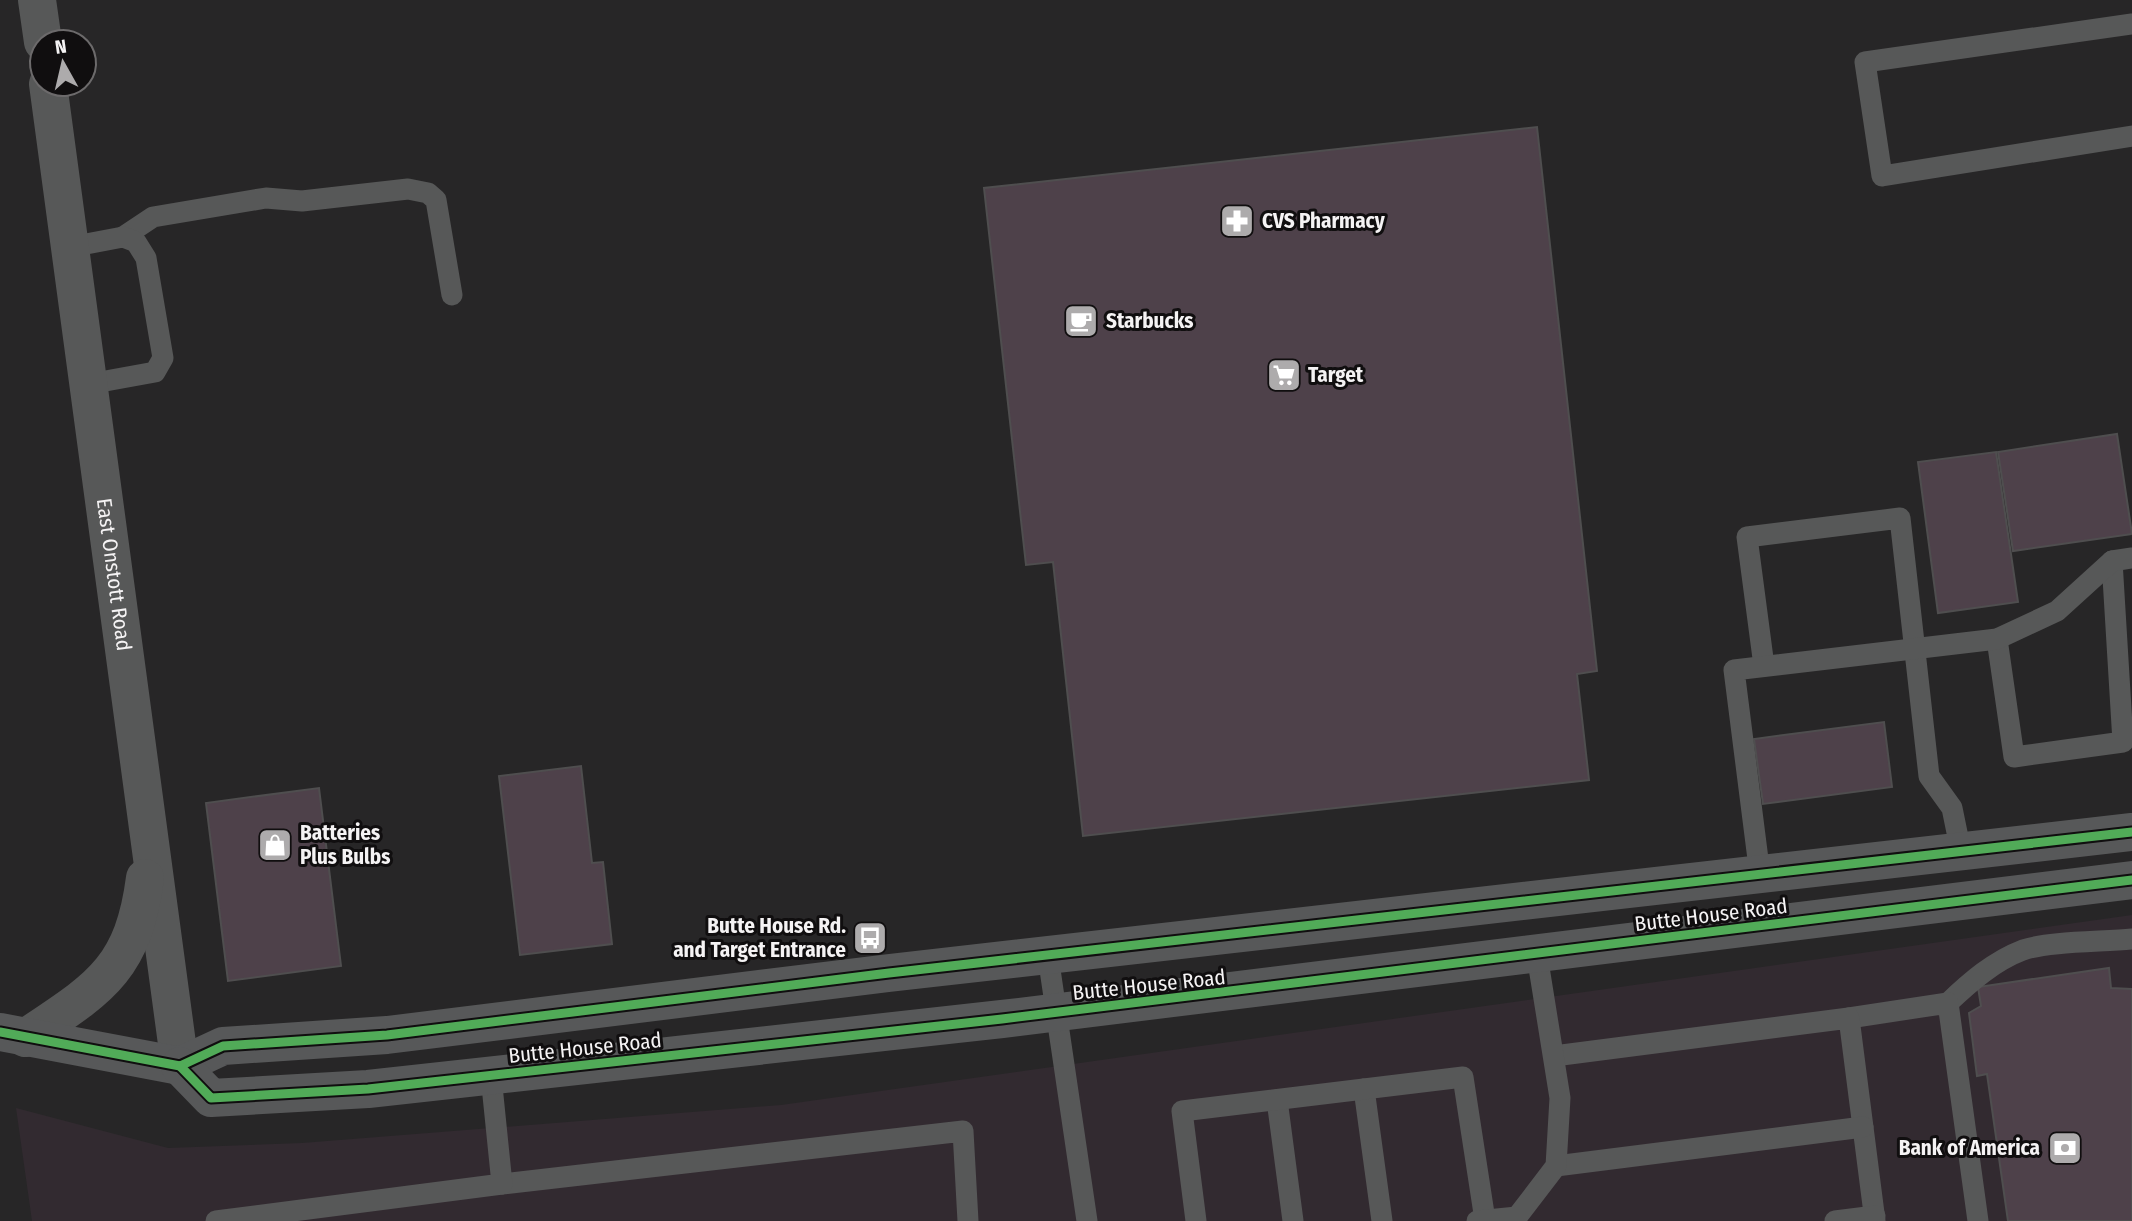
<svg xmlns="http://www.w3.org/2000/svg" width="2132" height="1221" font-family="'Fira Sans Condensed',sans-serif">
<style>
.built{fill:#322a30}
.building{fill:#4e414a;stroke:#4f4e4f;stroke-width:2}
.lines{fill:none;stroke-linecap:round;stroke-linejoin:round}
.service{stroke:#575858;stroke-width:21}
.tertiary{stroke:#575858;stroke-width:38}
.secondary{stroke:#575859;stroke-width:38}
.cycleway-casing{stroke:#100e0f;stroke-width:13}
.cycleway{stroke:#51ab58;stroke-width:9}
.labels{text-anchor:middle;stroke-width:6;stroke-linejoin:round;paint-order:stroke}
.poi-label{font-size:21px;font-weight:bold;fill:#f5f3f4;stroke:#100e0f;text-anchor:start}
.street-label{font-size:21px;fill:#f5f3f4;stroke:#100e0f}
</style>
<rect width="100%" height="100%" fill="#272627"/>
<path class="built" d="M2132,915V1221H32L16,1108L168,1148L302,1143L781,1105Z"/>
<g class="building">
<path d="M1537,127L1597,671L1577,674L1589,780L1083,836L1053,562L1026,565L984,188Z"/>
<path d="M2117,434L2132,534L2013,551L1998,452Z"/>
<path d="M1996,452L2018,602L1938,613L1918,462Z"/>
<path d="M1884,722L1892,787L1763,804L1754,739Z"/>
<path d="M581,766L592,863L603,862L612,944L520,955L499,776Z"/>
<path d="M319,788L341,966L228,981L206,803Z"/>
<path d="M2109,968L2111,988L2132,989V1221H2008L1987,1074L1977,1076L1969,1013L1981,1006L1978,987Z"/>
</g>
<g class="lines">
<g class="service">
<path d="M2132,24L1865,62L1882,176L2132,136"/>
<path d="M123,237L153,217L266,198L302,201L408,189L428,193L436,200L452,295"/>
<path d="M70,247L123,237L136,242L146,258L163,358L155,372L89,384"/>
<path d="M1997,639L2014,757L2123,742L2112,561"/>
<path d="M1764,666L1747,537L1900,518L1929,776L1952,808L1961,852"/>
<path d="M1760,875L1734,670L1997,639L2057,611L2112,561L2132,558"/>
<path d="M1048,956L1087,1221"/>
<path d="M1948,1003C1970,982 1994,961 2023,950C2050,941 2102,942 2132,939"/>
<path d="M1849,1018L1948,1003L1978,1221"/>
<path d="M1554,1056L1849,1018L1875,1221"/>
<path d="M1364,1089L1382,1221"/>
<path d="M1277,1100L1293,1221"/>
<path d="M1556,1166L1863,1127"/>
<path d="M502,1184L963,1131L968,1221"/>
<path d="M216,1221L502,1184L491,1076"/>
<path d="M1196,1221L1182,1111L1463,1077L1485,1220"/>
<path d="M1477,1221L1517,1217L1556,1166L1560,1098L1537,955"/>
<path d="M1835,1221L1875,1216"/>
</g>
<g class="tertiary">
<path d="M37,0L43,42"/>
<path id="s1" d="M48,84L180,1066"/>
<path d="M25,1038C98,989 133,971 145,878"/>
</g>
<g class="secondary">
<path d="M0,1032L180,1066L223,1046L387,1035L889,973L2132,832"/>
<path d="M180,1066L211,1098L368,1089L1002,1019L2132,880"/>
</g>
<g class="cycleway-casing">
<g id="cycleway">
<path d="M0,1032L180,1066L223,1046L387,1035L889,973L2132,832"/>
<path d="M180,1066L211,1098L368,1089L1002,1019L2132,880"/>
</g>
</g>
<use href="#cycleway" class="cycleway"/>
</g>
<defs>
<g id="pharmacy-square" transform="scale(1.75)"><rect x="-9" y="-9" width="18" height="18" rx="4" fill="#adabac" stroke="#100e0f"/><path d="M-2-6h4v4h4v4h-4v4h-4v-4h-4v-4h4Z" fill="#fff"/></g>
<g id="cafe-square" transform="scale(1.75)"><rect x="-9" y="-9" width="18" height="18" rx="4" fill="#adabac" stroke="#100e0f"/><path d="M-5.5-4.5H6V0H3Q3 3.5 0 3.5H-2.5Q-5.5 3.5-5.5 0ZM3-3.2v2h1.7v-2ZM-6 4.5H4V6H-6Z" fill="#fff"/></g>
<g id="supermarket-square" transform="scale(1.75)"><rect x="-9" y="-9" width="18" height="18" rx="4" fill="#adabac" stroke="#100e0f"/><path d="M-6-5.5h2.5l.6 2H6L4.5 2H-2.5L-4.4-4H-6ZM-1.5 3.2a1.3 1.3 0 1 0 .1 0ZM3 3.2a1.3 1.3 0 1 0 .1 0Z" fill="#fff"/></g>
<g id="shop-square" transform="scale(1.75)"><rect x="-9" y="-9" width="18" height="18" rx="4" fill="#adabac" stroke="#100e0f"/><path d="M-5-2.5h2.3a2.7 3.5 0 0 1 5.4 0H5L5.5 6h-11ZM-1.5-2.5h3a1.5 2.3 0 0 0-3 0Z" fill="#fff"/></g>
<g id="bus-square" transform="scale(1.75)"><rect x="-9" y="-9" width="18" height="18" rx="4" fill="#adabac" stroke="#100e0f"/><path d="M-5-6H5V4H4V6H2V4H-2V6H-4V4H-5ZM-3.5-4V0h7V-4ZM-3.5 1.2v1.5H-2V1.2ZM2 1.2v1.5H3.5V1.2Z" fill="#fff"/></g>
<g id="bank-square" transform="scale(1.75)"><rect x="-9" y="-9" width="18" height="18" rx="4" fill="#adabac" stroke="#100e0f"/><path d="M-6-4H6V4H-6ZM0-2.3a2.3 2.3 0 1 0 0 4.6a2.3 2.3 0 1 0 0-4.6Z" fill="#fff"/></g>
</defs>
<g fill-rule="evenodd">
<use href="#pharmacy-square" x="1237" y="221"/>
<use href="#cafe-square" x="1081" y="321"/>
<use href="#supermarket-square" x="1284" y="375"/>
<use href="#shop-square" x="275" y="845"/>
<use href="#bus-square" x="870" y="938"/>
<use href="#bank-square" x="2065" y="1148"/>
</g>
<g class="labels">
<g class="poi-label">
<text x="1262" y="228">CVS Pharmacy</text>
<text x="1106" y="328">Starbucks</text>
<text x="1308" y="382">Target</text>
<text x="300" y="840">Batteries<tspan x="300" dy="24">Plus Bulbs</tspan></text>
<text x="846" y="933" text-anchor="end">Butte House Rd.<tspan x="846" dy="24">and Target Entrance</tspan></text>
<text x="2040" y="1155" text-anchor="end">Bank of America</text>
</g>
<g class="street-label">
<text dy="7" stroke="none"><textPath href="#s1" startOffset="495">East Onstott Road</textPath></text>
<text transform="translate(1711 915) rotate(-7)" y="7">Butte House Road</text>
<text transform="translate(1149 985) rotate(-6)" y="7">Butte House Road</text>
<text transform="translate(585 1048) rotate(-6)" y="7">Butte House Road</text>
</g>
</g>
<g transform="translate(63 63) rotate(352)"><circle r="33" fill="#100e0f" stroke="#6c6a6b" stroke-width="2"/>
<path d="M0-5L12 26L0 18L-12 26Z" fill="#adabac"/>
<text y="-10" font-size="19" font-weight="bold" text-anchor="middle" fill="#f5f3f4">N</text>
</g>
</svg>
